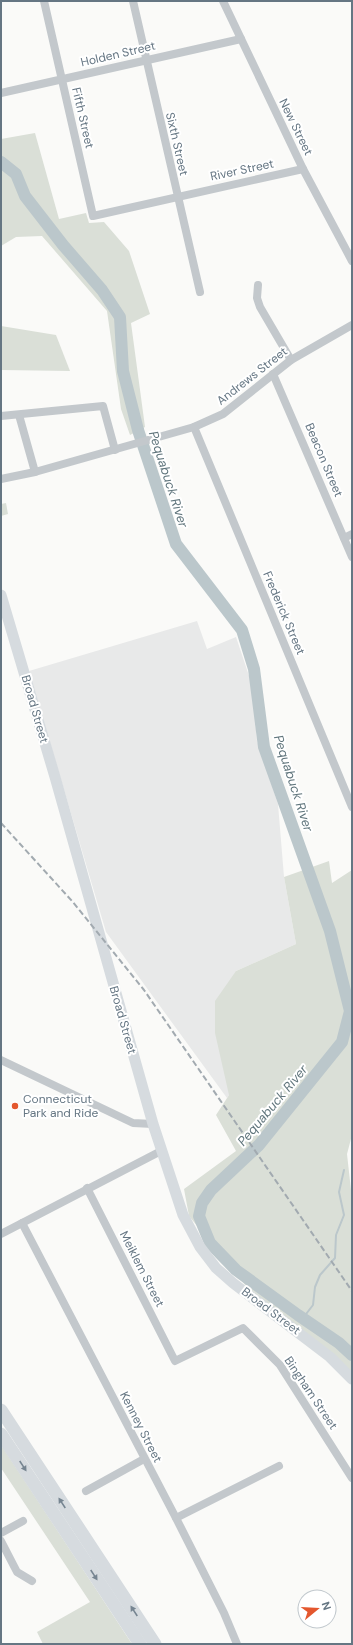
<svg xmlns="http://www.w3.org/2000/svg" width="353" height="1645" font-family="'DM Sans',sans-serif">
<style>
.built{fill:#e8e9e9}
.green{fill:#dadfd7}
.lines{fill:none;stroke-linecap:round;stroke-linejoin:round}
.stream{stroke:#bbc7cb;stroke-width:2}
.river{stroke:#bbc7cb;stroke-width:12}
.minor{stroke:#c3c8cc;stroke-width:8}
.secondary{stroke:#d6dbdf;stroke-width:11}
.trunk{stroke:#d6dbdf;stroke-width:13}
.rail{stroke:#a2aab0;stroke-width:2;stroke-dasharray:6 3;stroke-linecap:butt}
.oneway{fill:#768591}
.poi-dot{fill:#e4572e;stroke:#fff;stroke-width:1.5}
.labels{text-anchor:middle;stroke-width:4;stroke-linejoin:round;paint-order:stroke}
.street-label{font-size:12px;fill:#657683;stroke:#fff}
.poi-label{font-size:12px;fill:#657683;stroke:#fff;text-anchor:start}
.water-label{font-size:13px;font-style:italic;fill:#60757c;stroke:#fff}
</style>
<rect width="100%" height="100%" fill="#fafaf8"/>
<path class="built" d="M197,621L207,649L236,637L252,685L257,741L278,804L284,877L296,944L236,971L229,1095L227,1098L106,932L29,671Z"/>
<g class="green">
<path d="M35,133L59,219L86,213L89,223L104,222L129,251L150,314L131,323L145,427L130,435L121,409L107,311L42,236L16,237L1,246V139Z"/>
<path d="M1,326L56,335L70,371L1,370Z"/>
<path d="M6,503L8,514L1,516V504Z"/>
<path d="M329,861L332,883L352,870V1135L347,1154L352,1199V1372L246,1286L189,1216L184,1189L236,1151L216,1115L229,1095L215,1033V1001L236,971L296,944L284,877Z"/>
<path d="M1,1445L132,1644H43L37,1632L90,1602L1,1468Z"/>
</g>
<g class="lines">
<path class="stream" d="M303,1318L313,1305L315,1287L320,1275L335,1258L336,1235L344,1215L339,1192L344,1170"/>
<path class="river" d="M1,162L16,174L25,196L63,245L102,290L120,317L123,371L138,430L176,544L242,630L254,669L264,747L330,931L350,1011L342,1042L259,1145L211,1190L202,1203L199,1216L210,1243L236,1270L298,1315L339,1343L352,1355"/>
<g class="minor">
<path d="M44,1L93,216L303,169"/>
<path d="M133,1L200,292"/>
<path d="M223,1L303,169L352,261"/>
<path d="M1,93L241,39"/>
<path d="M258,285L257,298L260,307L291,360"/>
<path d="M273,374L352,557"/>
<path d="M19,415L35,472"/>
<path d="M1,416L103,406L115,450"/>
<path d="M194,427L352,807"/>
<path d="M1,479L35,472L194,427L223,414L291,360L352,325"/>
<path d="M344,538L352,534"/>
<path d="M1,1060L133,1123L153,1124"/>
<path d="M87,1188L175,1361L243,1328L280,1365L352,1478"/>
<path d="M22,1223L176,1518L224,1613L237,1644"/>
<path d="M1,1234L161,1151"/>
<path d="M86,1491L144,1459"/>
<path d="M176,1518L279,1466"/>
<path d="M1,1533L23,1521"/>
<path d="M1,1541L17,1572L32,1581"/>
</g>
<path class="secondary" d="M1,595L55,777L153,1124L183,1215L200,1247L216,1268L233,1283L330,1357L352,1379"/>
<g class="trunk">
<path d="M1,1410L155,1644"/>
<path d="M1,1434L140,1644"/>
</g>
<path class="rail" d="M1,823L72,901L144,990L352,1291"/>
</g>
<defs><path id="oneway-solid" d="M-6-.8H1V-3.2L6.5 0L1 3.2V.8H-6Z"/></defs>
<g class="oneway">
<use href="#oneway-solid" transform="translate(23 1466) rotate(57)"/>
<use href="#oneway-solid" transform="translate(62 1503) rotate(-123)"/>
<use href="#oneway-solid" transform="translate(94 1575) rotate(57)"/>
<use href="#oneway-solid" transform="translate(134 1611) rotate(-123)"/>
</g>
<circle class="poi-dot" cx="15" cy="1106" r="4"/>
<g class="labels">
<g class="street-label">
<text transform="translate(118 54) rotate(-13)" y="4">Holden Street</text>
<text transform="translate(83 118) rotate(77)" y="4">Fifth Street</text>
<text transform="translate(296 127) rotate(64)" y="4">New Street</text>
<text transform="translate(177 144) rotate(77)" y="4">Sixth Street</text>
<text transform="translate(242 170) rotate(-12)" y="4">River Street</text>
<text transform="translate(252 376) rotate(-38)" y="4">Andrews Street</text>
<text transform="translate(324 460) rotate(67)" y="4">Beacon Street</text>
<text transform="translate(284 613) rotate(67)" y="4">Frederick Street</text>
<text transform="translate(35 709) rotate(74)" y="4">Broad Street</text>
<text transform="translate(123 1020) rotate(74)" y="4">Broad Street</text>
<text transform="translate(142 1269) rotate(63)" y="4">Meiklem Street</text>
<text transform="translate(271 1311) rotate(37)" y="4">Broad Street</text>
<text transform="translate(311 1393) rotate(56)" y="4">Bingham Street</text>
<text transform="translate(141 1427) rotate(63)" y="4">Kenney Street</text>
</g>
<g class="poi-label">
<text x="23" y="1103">Connecticut<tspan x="23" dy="14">Park and Ride</tspan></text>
</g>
<g class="water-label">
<text transform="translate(169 479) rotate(72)" y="5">Pequabuck River</text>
<text transform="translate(294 783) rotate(72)" y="5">Pequabuck River</text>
<text transform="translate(272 1105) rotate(-50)" y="5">Pequabuck River</text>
</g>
</g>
<rect width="353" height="1645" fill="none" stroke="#657683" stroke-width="4"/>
<g transform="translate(317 1609) rotate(72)"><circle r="19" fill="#ffffff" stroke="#c1c8cd"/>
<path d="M0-3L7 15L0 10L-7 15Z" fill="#e4572e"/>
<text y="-6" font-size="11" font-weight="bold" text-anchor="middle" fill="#657683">N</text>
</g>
</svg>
